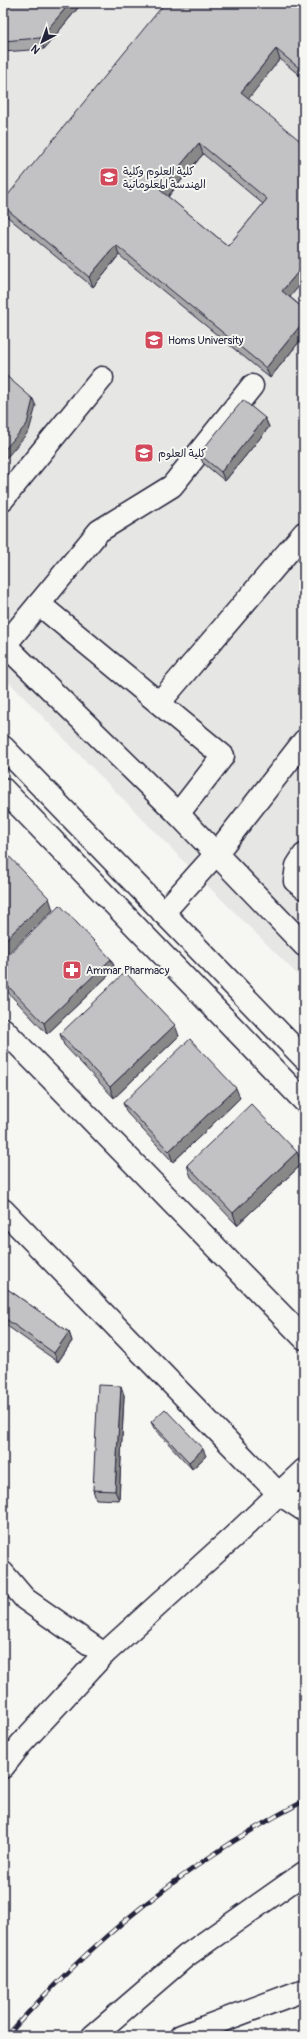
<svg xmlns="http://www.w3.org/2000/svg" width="307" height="2039" font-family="Pangolin,'Playpen Sans Arabic',sans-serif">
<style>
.built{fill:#e6e6e4}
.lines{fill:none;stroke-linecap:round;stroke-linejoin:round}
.minor-casing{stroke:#22223b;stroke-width:25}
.major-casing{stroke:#22223b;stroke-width:25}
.highway-casing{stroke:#22223b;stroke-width:25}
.minor{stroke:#f6f6f2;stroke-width:22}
.major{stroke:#f6f6f2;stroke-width:22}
.highway{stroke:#f6f6f2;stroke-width:22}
.rail-casing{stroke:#22223b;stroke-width:4.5}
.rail{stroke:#f6f6f2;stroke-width:3;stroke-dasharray:9;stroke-linecap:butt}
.wall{fill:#a7a7a9;stroke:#22223b;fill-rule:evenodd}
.shaded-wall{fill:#888889;stroke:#22223b}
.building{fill:#c2c2c4;stroke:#22223b;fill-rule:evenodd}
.labels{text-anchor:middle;stroke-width:4;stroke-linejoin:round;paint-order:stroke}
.poi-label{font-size:11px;fill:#22223b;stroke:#f6f6f2;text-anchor:start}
</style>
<rect width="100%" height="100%" fill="#f6f6f2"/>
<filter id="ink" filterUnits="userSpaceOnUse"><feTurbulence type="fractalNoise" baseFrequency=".025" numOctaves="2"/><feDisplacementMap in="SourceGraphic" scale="8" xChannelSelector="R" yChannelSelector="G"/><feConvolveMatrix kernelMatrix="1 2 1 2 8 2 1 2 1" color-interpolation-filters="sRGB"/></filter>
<g filter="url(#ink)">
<path class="built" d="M3,3H304V981L197,875L3,676Z"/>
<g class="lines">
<g class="minor-casing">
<g id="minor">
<path d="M3,499L102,378"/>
<path d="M39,604L223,756L178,814"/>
<path d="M3,643L178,814L304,945"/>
<path d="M5,645L99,531L172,486L252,386"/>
<path d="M159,703L304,533"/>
<path d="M304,855L297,866L295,881L304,888"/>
<path d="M163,913L216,854L304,741"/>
<path d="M3,1029L304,1338"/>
<path d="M3,1210L278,1493L304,1510"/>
<path d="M3,1573L25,1599L104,1654"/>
<path d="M3,1767L21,1744L104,1654L233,1537L304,1470"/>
</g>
</g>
<g class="major-casing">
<path id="major" d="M93,2036L186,1956L304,1873"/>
</g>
<g class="highway-casing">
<g id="highway">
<path d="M3,747L304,1058"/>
<path d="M3,789L304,1101"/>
<path d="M181,2036L304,1990"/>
</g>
</g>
<use href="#minor" class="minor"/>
<use href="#major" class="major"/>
<use href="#highway" class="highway"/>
<g class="rail-casing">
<path id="rail" d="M7,2036C90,1941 192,1859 304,1801"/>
</g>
<use href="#rail" class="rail"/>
</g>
<g class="wall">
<path d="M3,3H82L44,49L3,52Z"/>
<path d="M304,3V79L280,59L248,98L290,297L304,309V336L270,378L119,255L93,287L4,214L3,211V201ZM203,154L263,204L228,246L168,197Z"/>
<path d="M265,418L269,427L225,481L203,463L199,454Z"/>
<path d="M111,959L115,969L47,1034L3,987V960Z"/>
<path d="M60,1034L179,1036L114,1098L64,1045Z"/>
<path d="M240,1098L173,1162L127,1113L123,1103Z"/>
<path d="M297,1152L302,1164L237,1225L191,1177L187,1165Z"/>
<path d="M3,1286L69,1332L72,1341L58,1362L3,1323Z"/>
<path d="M124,1395L119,1500L96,1499L93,1490Z"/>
<path d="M151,1422L206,1456L192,1469L154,1428Z"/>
</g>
<g class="shaded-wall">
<path d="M70,3H82L44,49L40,38Z"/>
<path d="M276,49L280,59L245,103L241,92Z"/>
<path d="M199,143L203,154L164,201L160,190Z"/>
<path d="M116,245L119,255L93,287L89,277Z"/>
<path d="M304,265V280L286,302L282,291Z"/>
<path d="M304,321V336L270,378L266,368Z"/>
<path d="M33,399L36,406L29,431L9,455L3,460V451Z"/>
<path d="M265,418L269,427L225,481L221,472Z"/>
<path d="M49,898L53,910L3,958V942Z"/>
<path d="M111,959L115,969L47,1034L44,1023Z"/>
<path d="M175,1025L179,1036L114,1098L110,1087Z"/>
<path d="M236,1088L240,1098L173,1162L169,1151Z"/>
<path d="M297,1152L302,1164L237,1225L233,1213Z"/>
<path d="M69,1332L72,1341L58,1362L54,1353Z"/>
<path d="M121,1386L124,1395L119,1500L115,1491Z"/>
<path d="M203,1449L206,1456L192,1469L189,1462Z"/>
</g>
<g class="building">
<path d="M3,3H70L40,38L3,41Z"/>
<path d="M165,3H304V72L276,49L241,92L304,144V265L282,291L304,309V321L266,368L116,245L89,277L3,206V201ZM199,143L267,199L228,246L160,190Z"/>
<path d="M3,373L33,399L27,424L6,448L3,451Z"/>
<path d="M243,400L265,418L221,472L199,454Z"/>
<path d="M3,850L49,898L3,942Z"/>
<path d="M60,905L111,959L44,1023L3,981V960Z"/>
<path d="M125,972L175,1025L110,1087L60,1034Z"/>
<path d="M190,1039L236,1088L169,1151L123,1103Z"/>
<path d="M251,1104L297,1152L233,1213L187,1165Z"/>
<path d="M3,1286L69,1332L54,1353L3,1317Z"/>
<path d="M98,1385L121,1386L115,1491L93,1490Z"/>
<path d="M165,1409L203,1449L189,1462L151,1422Z"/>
</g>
</g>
<defs>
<g id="university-square" transform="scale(1)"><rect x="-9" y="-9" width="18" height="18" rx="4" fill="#d1495b" stroke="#f6f6f2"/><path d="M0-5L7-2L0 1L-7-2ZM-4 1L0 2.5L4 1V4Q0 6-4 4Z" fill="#fff"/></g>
<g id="pharmacy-square" transform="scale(1)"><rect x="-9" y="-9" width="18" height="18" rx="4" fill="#d1495b" stroke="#f6f6f2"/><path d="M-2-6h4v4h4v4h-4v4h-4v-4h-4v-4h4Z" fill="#fff"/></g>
</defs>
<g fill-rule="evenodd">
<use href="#university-square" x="109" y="177"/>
<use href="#university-square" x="154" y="340"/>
<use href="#university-square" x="144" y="453"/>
<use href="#pharmacy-square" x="72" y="970"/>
</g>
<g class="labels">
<g class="poi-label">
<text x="123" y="175">كلية العلوم وكلية<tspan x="123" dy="13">الهندسة المعلوماتية</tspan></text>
<text x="168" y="344">Homs University</text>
<text x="158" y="457">كلية العلوم</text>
<text x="86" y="974">Ammar Pharmacy</text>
</g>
</g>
<rect width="307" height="2039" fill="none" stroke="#f6f6f2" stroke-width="16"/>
<rect x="8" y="8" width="291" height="2023" fill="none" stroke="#22223b" stroke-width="1.5" filter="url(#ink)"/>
<g transform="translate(42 42) rotate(221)" stroke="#f6f6f2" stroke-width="3" paint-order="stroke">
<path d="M0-3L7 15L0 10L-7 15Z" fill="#22223b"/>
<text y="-6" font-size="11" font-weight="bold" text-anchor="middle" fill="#22223b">N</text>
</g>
</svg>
